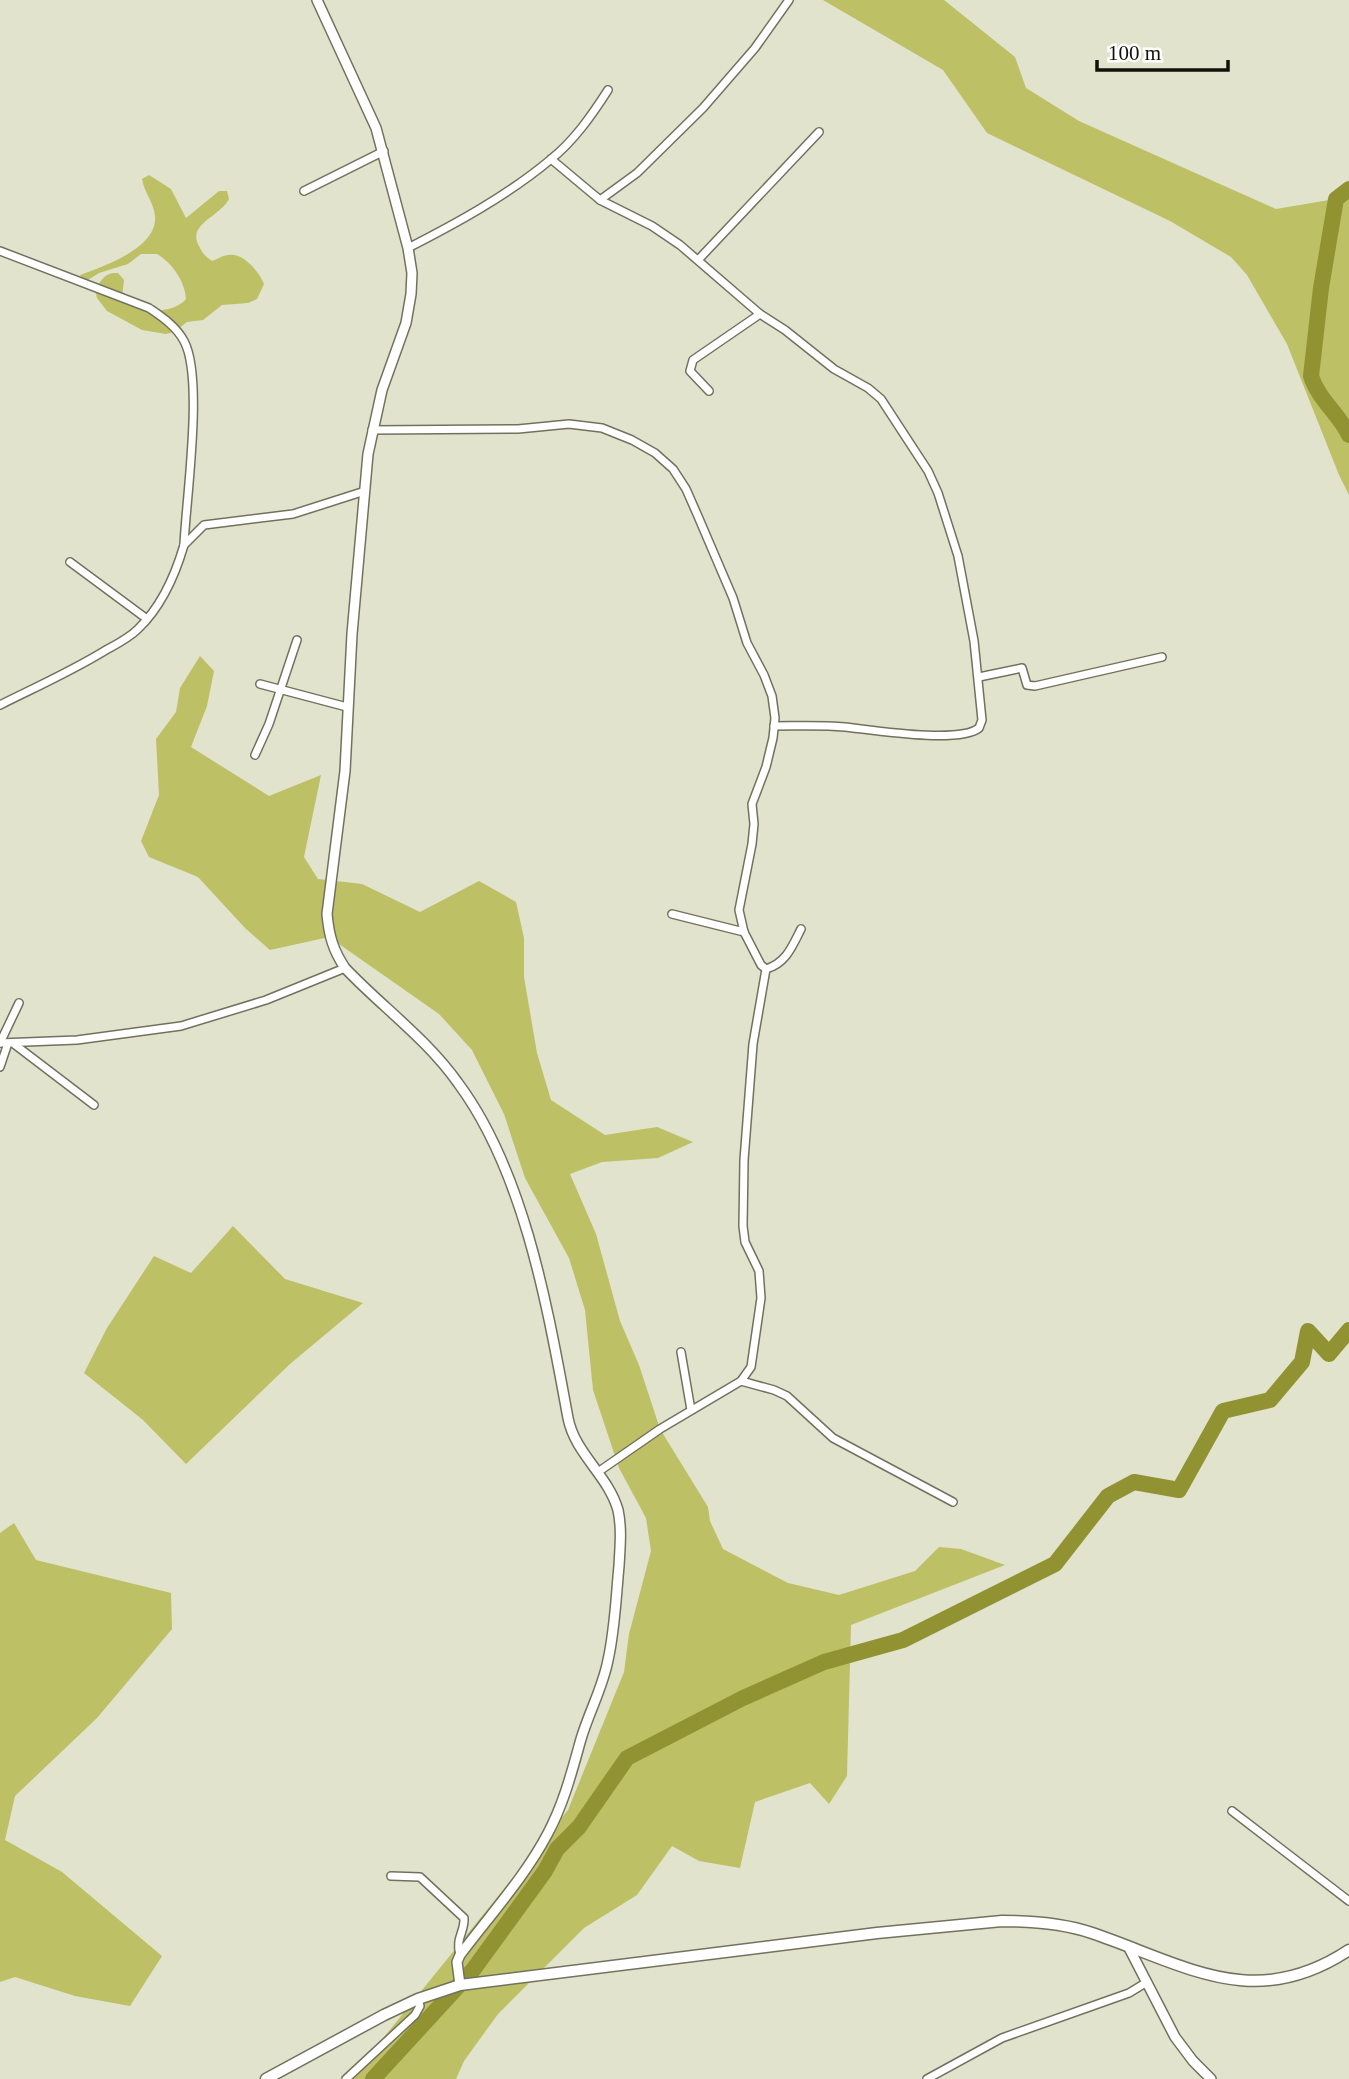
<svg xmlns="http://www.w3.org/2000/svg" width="1349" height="2079" font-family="'Times New Roman',serif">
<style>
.green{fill:#bdc065}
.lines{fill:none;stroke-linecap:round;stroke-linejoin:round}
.river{stroke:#919332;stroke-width:16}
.minor-casing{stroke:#71725e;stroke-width:10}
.tertiary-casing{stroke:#71725e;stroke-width:12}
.secondary-casing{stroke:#71725e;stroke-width:13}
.minor{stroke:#fff;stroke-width:7}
.tertiary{stroke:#fff;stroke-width:9}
.secondary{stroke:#fff;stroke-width:10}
</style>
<rect width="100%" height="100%" fill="#e1e3cd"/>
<g class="green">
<path d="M823,0H944L1015,57L1026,88L1079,121L1276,209L1335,199L1349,189V495L1339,475L1287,344L1247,275L1231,257L1170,221L987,133L943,70Z"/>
<path d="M149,175L171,189L186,218L219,191H227L229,199C219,218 185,224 200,248C203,254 206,257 212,261C218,259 223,255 229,255C244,253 259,272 264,284L257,299L248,303L222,305L203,320L187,322L174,332L166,334L142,330L107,311L97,298L95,290C102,279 105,272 118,273L124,280L122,298C134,314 173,315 186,299C185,281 172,263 157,254H141L128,264L99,273L88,280L83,281L80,275C104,266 158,248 155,216C154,203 144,192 142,179Z"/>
<path d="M200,656L214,671L207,706L191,747L269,796L321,775L304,857L318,879L362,884L420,912L479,881L516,902L524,938V977L537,1053L551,1100L605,1135L657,1127L693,1142L658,1158L602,1162L570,1174L596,1234L620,1321L639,1365L660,1429L708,1507L710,1521L723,1549L788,1583L839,1595L915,1571L939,1547L961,1549L1005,1565L851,1625L847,1776L829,1804L810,1783L755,1802L740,1868L699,1861L672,1846L637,1895L584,1928L498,2014L464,2061L456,2079H350L568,1810L624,1672L629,1634L651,1551L646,1518L619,1468L593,1390L585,1310L569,1258L525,1178L504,1114L472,1050L439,1014L329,937L270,950L245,928L198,877L149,857L141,841L159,795L156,739L176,712L180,688Z"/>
<path d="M233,1226L285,1279L363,1303L290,1364L186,1464L143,1420L84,1373L107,1328L154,1256L191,1273Z"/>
<path d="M14,1523L36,1560L171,1593L172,1629L97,1718L15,1796L5,1840L62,1872L162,1956L130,2006L75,1996L15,1977L0,1982V1533Z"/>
</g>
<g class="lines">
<g class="river">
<path d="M1349,189L1336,199L1321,288L1311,376C1318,399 1339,414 1349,435"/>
<path d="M373,2079L473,1970L545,1871L557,1849L579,1827L627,1758L743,1698L824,1662L903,1640L1055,1564L1108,1496L1134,1482L1179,1490L1223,1411L1270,1400L1302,1362L1308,1331L1329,1354L1349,1330"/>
</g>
<g class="minor-casing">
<g id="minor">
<path d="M551,159L600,200L652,226L680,245L760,314L785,330L834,369L868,388L881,399L928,471L938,493L958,556L974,641L982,720L979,728C959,744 873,730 845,727C822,725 798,726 774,726"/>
<path d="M304,191L384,151"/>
<path d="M600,200L637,173L703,108L755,48L789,0"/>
<path d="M408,248C457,223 508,195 550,160C574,141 592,115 608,90"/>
<path d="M0,251L149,308C162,317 176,326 184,341C204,378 186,499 184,545C175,576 162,606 138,629C129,638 117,644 106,650C72,671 36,687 0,705"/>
<path d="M699,259L819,132"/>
<path d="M709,391L690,371L693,360L760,314"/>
<path d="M372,430L518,429L569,424L602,428L632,440L655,453L673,469L686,489L697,514L733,598L747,643L764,675L772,696L775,718L773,738L766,767L752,804L754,824L752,844L739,910L744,932L761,965L766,969L753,1044L744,1160L743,1226L745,1242L759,1271L761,1298L751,1367L741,1381L660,1429L598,1472"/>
<path d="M184,545L204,525L293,514L365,491"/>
<path d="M70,562L147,619"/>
<path d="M979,677L1022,668L1027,685L1035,686L1162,657"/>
<path d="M260,684L347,707"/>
<path d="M255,755L269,724L297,640"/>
<path d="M672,914L744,932"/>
<path d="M766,969C786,963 792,947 801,929"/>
<path d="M0,1043L77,1040L181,1026L266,1000L345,968"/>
<path d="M0,1043L19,1003"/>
<path d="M14,1044L94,1105"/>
<path d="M0,1067L8,1043"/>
<path d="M681,1352L691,1410"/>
<path d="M741,1381L774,1390L787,1396L833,1438L953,1502"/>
<path d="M1232,1811L1349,1901"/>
<path d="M391,1876L420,1877L464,1918C465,1932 455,1938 460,1955"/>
<path d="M346,2079L415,2015L420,2006L418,1999"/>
<path d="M927,2079L1002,2038L1129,1993L1147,1982"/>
</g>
</g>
<g class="tertiary-casing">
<g id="tertiary">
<path d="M317,0L376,128L408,248L412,273L411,294L406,323L382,390L368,454L352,634L345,771L327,914C329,936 333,950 345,968C382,1007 427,1039 458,1083C525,1173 548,1310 568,1418C575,1454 608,1475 618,1510C622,1529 620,1547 619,1566C616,1597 615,1629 608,1660C603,1687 589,1712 581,1739C572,1771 564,1803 548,1833C525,1877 490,1915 460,1955L457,1962L460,1985"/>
<path d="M1129,1948L1175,2037L1193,2061L1211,2079"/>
</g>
</g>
<g class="secondary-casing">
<path id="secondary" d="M266,2079L384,2015L418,1999L460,1985L877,1933L1002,1921C1032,1921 1063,1923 1092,1933C1186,1965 1254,2013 1349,1950"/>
</g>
<use href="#minor" class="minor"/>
<use href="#tertiary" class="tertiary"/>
<use href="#secondary" class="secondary"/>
</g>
<path d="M1097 60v10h131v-10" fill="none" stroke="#101109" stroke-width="3.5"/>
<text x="1108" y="60" font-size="21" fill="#101109" stroke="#ffffff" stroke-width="5" paint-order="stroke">100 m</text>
</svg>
